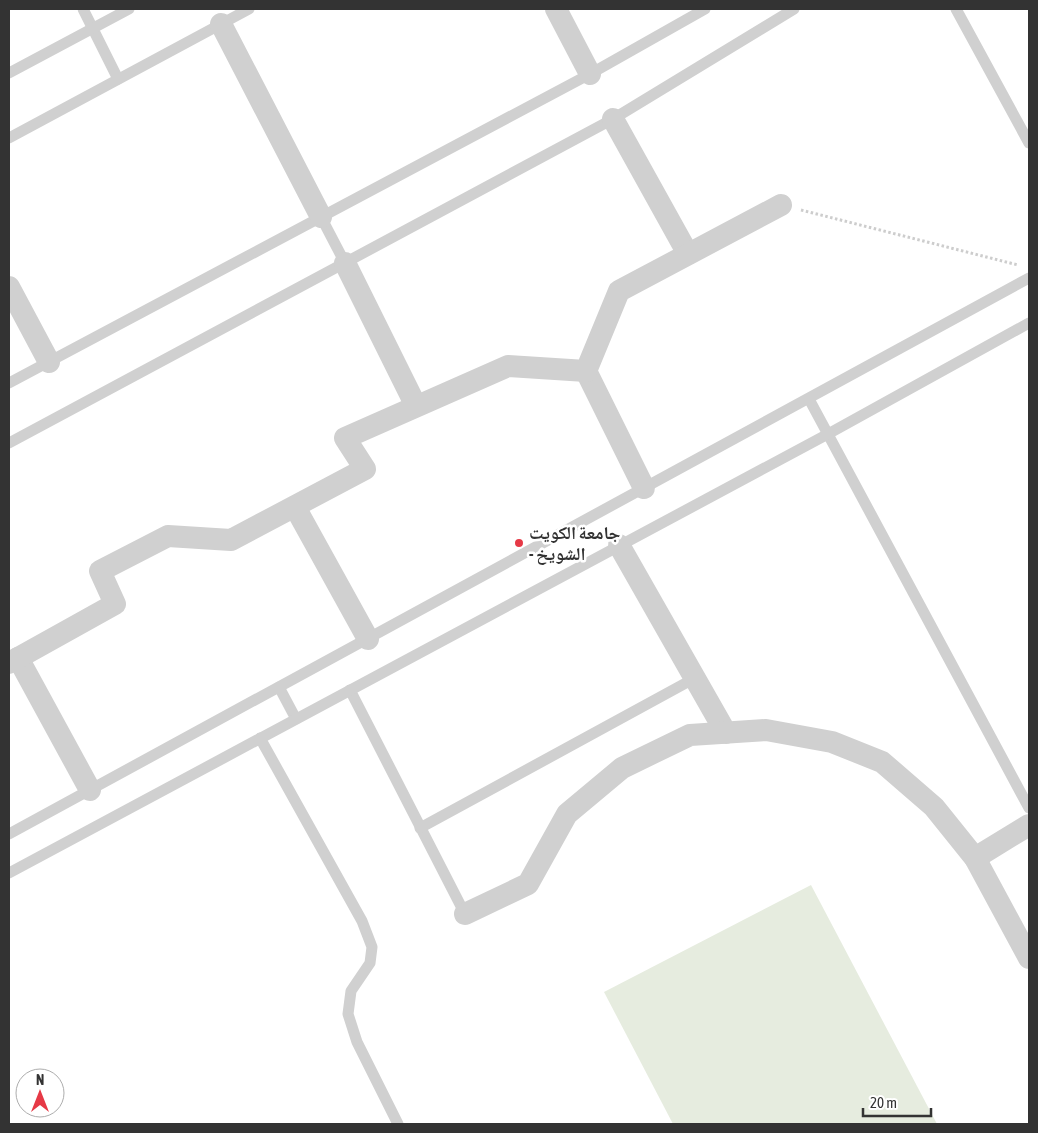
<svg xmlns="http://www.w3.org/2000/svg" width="1038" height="1133" font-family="'Asap Condensed','Noto Naskh Arabic',sans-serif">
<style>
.green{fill:#e6ecdf}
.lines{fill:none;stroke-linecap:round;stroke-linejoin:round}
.path{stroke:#cdcdcd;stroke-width:3;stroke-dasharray:2.5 2.5;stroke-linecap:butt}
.lane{stroke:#d0d0d0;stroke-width:11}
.street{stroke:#d0d0d0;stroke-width:22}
.poi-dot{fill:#e63946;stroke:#fff;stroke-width:2}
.labels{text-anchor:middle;stroke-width:5;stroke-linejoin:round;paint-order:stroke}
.poi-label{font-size:18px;font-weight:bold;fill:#333;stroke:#fff;text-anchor:start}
</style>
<rect width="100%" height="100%" fill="#fff"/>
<path class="green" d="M811,885L937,1124H673L604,992Z"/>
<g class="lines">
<path class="path" d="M801,210L1018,265"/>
<g class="lane">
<path d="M83,9L118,79"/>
<path d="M956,9L1029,143"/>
<path d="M9,73L129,9"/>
<path d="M9,138L249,9"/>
<path d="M321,217L345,263"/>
<path d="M9,383L590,74L705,9"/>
<path d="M809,399L1029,808"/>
<path d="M9,443L613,119L794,9"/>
<path d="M279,687L296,719"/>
<path d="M350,690L465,914"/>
<path d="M260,738L362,921L372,947L370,963L351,991L348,1014L357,1042L398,1124"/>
<path d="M420,828L695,678"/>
<path d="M9,834L1029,278"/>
<path d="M9,873L828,434L1029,323"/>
</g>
<g class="street">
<path d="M556,9L590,74"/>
<path d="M221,24L321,217"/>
<path d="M613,119L688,254"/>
<path d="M345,263L416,406"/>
<path d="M9,287L49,362"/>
<path d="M586,371L644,488"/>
<path d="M295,507L368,639"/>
<path d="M619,545L726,733"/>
<path d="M18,658L90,790"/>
<path d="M9,663L115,604L100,571L168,536L231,540L365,469L345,438L508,366L586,371L619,291L781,205"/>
<path d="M975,858L1029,825"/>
<path d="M465,914L528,884L567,814L622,768L690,735L766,730L832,742L882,762L934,807L975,858L1029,958"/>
</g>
</g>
<circle class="poi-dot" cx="519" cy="543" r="5"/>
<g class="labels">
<g class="poi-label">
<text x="529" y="539">جامعة الكويت<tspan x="529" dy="21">- الشويخ</tspan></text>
</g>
</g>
<rect width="1038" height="1133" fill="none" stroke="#333333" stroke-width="20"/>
<g transform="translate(40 1093)"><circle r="24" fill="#ffffff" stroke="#adadad"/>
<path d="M0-4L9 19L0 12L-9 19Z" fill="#e63946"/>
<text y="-8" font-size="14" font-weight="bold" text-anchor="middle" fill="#333333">N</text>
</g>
<path d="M863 1108v8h68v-8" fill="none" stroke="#333333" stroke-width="2.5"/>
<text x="870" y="1108" font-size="15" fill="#333333" stroke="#ffffff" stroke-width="4" paint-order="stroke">20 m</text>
</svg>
